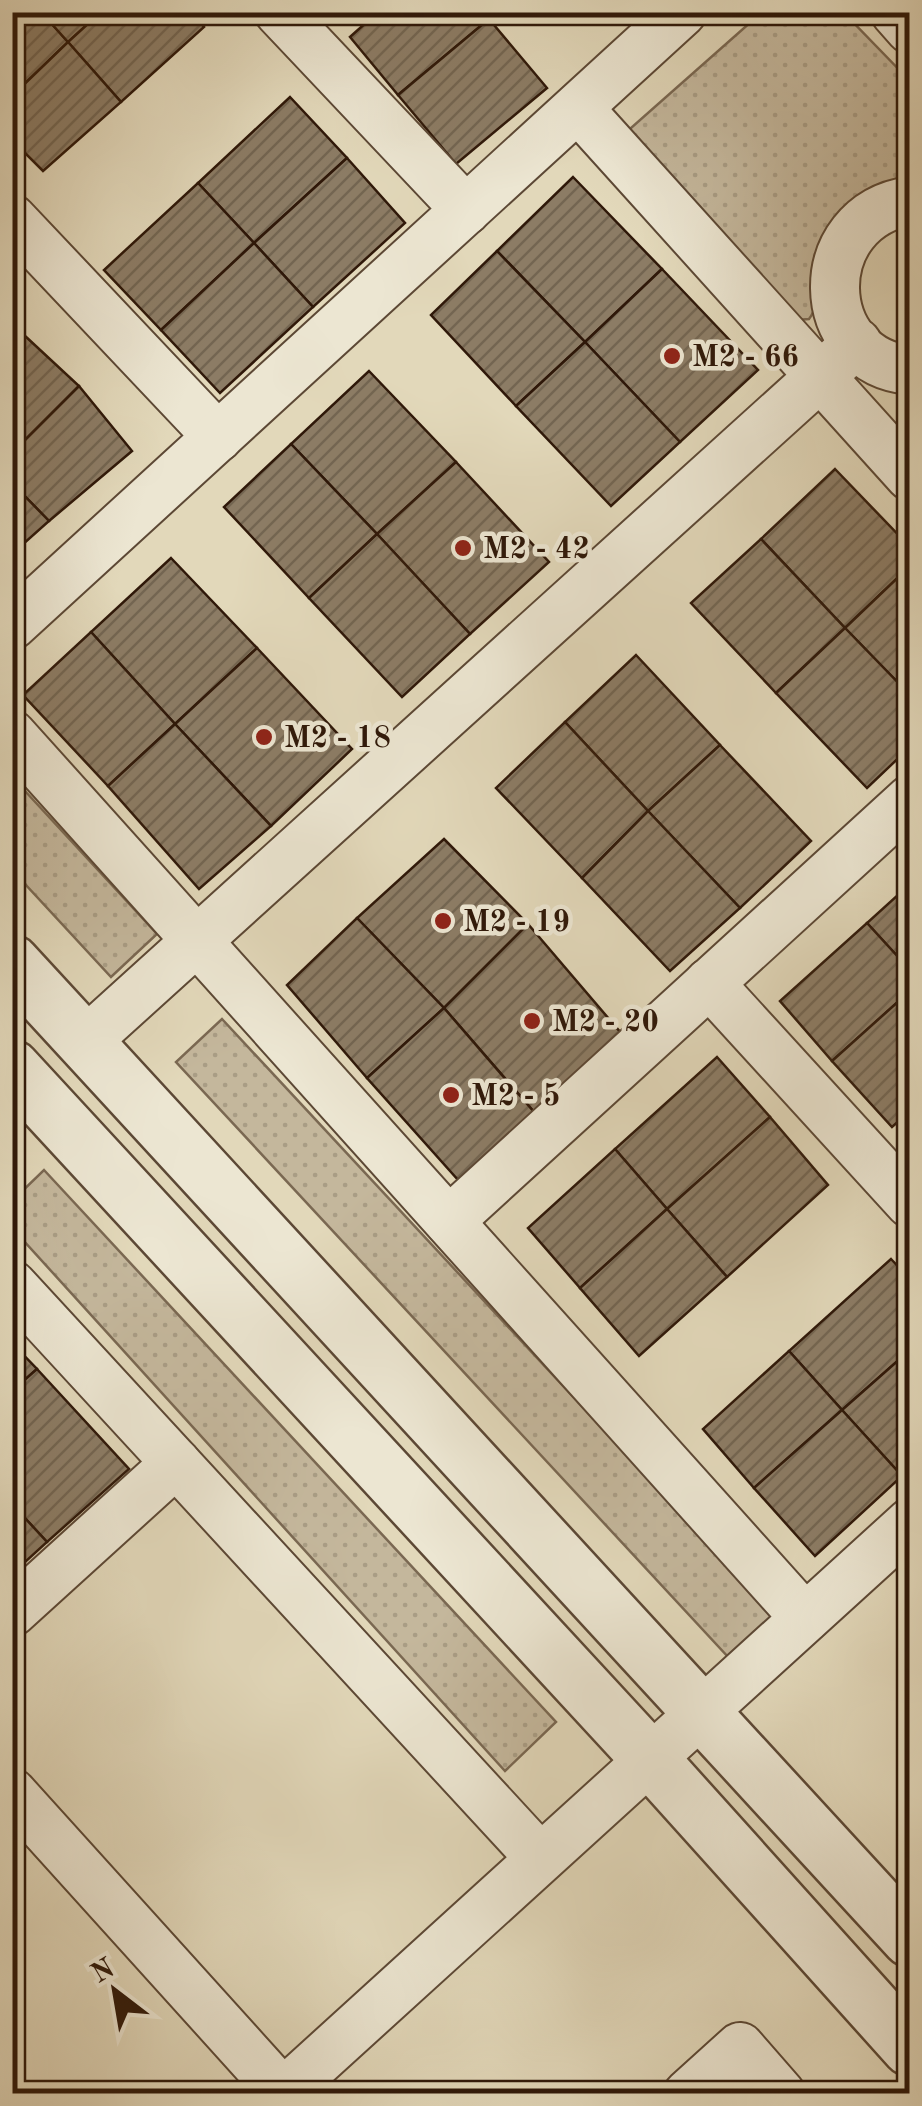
<svg xmlns="http://www.w3.org/2000/svg" width="922" height="2106" font-family="'Old Standard TT',serif">
<style>
.green{fill:url(#green-dots);stroke:#7a6852;stroke-width:2.5}
.building{fill:url(#building-hatch);stroke:#2f1809;stroke-width:2.5}
.lines{fill:none;stroke-linecap:round;stroke-linejoin:round}
.minor-casing{stroke:#5c4835;stroke-width:52}
.tertiary-casing{stroke:#5c4835;stroke-width:60}
.minor{stroke:#ece6d2;stroke-width:48}
.tertiary{stroke:#ece6d2;stroke-width:55}
.poi-dot{fill:#8f2418;stroke:#ece6d2;stroke-width:4}
.labels{text-anchor:middle;stroke-width:9;stroke-linejoin:round;paint-order:stroke}
.poi-label{font-size:30px;font-weight:bold;fill:#2f1809;stroke:#ece6d2;text-anchor:start}
</style>
<defs>
<pattern id="green-dots" width="8" height="8" patternUnits="userSpaceOnUse" patternTransform="scale(2.5)"><rect width="8" height="8" fill="#c4b79c"/><path d="M2 2h.1M6 6h.1" fill="none" stroke="#a99d85" stroke-width="1.8" stroke-linecap="round"/></pattern>
<pattern id="building-hatch" width="6" height="6" patternUnits="userSpaceOnUse" patternTransform="scale(2.5)"><rect width="6" height="6" fill="#8c7c65"/><path d="M-1 1l2-2M0 6l6-6M5 7l2-2" fill="none" stroke="#736551"/></pattern>
</defs>
<rect width="100%" height="100%" fill="#e2d8ba"/>
<filter id="stains"><feTurbulence type="fractalNoise" baseFrequency=".002" numOctaves="4"/><feColorMatrix values="0 0 0 0 .2 0 0 0 0 .09 0 0 0 0 .02 0 0 0 .5 -.17"/></filter>
<radialGradient id="worn" r=".72"><stop offset=".6" stop-color="#630" stop-opacity="0"/><stop offset="1" stop-color="#630" stop-opacity=".3"/></radialGradient>
<g class="green">
<path d="M761,13H844L909,80V178C873,184 819,226 815,265C813,284 821,304 809,319L796,320L623,135Z"/>
<path d="M13,778L157,934L111,977L13,871Z"/>
<path d="M222,1019L777,1616L730,1659L176,1062Z"/>
<path d="M44,1170L556,1722L505,1771L13,1229V1200Z"/>
</g>
<g class="building">
<path d="M12,12H41L68,42L12,96Z"/>
<path d="M41,12H101L68,42Z"/>
<path d="M101,12H190L204,27L121,102L68,42Z"/>
<path d="M378,12H483L489,19L398,95L350,37Z"/>
<path d="M489,19L547,88L456,164L398,95Z"/>
<path d="M68,42L121,102L43,171L12,140V96Z"/>
<path d="M290,97L347,158L254,243L198,183Z"/>
<path d="M347,158L405,223L313,307L254,243Z"/>
<path d="M573,177L662,269L585,342L497,251Z"/>
<path d="M198,183L254,243L161,330L104,270Z"/>
<path d="M254,243L313,307L220,393L161,330Z"/>
<path d="M497,251L585,342L516,406L431,315Z"/>
<path d="M662,269L758,370L680,442L585,342Z"/>
<path d="M24,335L79,386L12,453V347Z"/>
<path d="M585,342L680,442L611,506L516,406Z"/>
<path d="M369,371L456,462L377,534L291,444Z"/>
<path d="M79,386L132,451L49,521L12,483V453Z"/>
<path d="M291,444L377,534L309,598L224,507Z"/>
<path d="M456,462L549,562L470,634L377,534Z"/>
<path d="M835,469L910,547V566L845,628L761,539Z"/>
<path d="M12,483L49,521L12,554Z"/>
<path d="M377,534L470,634L402,697L309,598Z"/>
<path d="M761,539L845,628L776,693L691,603Z"/>
<path d="M171,558L257,648L175,724L91,632Z"/>
<path d="M910,566V695L845,628Z"/>
<path d="M845,628L910,695V747L867,788L776,693Z"/>
<path d="M91,632L175,724L108,786L23,695Z"/>
<path d="M257,648L352,749L271,826L175,724Z"/>
<path d="M636,655L720,745L648,811L565,722Z"/>
<path d="M565,722L648,811L582,878L496,788Z"/>
<path d="M175,724L271,826L199,889L108,786Z"/>
<path d="M720,745L811,841L740,908L648,811Z"/>
<path d="M648,811L740,908L670,971L582,878Z"/>
<path d="M444,839L528,924L444,1008L357,918Z"/>
<path d="M910,884V970L867,923Z"/>
<path d="M357,918L444,1008L367,1078L287,985Z"/>
<path d="M867,923L910,970V991L832,1061L780,1001Z"/>
<path d="M528,924L621,1033L534,1112L444,1008Z"/>
<path d="M910,991V1111L892,1127L832,1061Z"/>
<path d="M444,1008L534,1112L459,1181L367,1078Z"/>
<path d="M717,1057L770,1117L667,1209L615,1149Z"/>
<path d="M770,1117L828,1185L727,1277L667,1209Z"/>
<path d="M615,1149L667,1209L580,1288L528,1228Z"/>
<path d="M667,1209L727,1277L639,1356L580,1288Z"/>
<path d="M891,1259L910,1279V1350L842,1410L789,1351Z"/>
<path d="M12,1343L37,1369L12,1391Z"/>
<path d="M910,1350V1469L902,1476L842,1410Z"/>
<path d="M789,1351L842,1410L754,1488L703,1429Z"/>
<path d="M37,1369L129,1469L47,1542L12,1504V1391Z"/>
<path d="M842,1410L902,1476L815,1556L754,1488Z"/>
<path d="M12,1504L47,1542L12,1574Z"/>
</g>
<g class="lines">
<g class="minor-casing">
<g id="minor">
<path d="M279,12L466,210"/>
<path d="M895,12L910,29"/>
<path d="M578,108L910,476"/>
<path d="M910,201C808,217 812,361 910,370"/>
<path d="M12,219L218,437"/>
<path d="M12,625L682,12"/>
<path d="M12,735L805,1618"/>
<path d="M709,983L910,1203"/>
<path d="M85,1042L857,343"/>
<path d="M449,1221L910,800"/>
<path d="M12,1285L540,1858"/>
<path d="M12,1612L176,1463"/>
<path d="M12,1793L283,2093"/>
<path d="M282,2094L910,1523"/>
<path d="M688,2094L740,2047L781,2094"/>
</g>
</g>
<g class="tertiary-casing">
<g id="tertiary">
<path d="M12,963L910,1939"/>
<path d="M12,1068L650,1759L910,2048"/>
</g>
</g>
<use href="#minor" class="minor"/>
<use href="#tertiary" class="tertiary"/>
</g>
<g class="poi-dot">
<circle cx="672" cy="356" r="10"/>
<circle cx="463" cy="548" r="10"/>
<circle cx="264" cy="737" r="10"/>
<circle cx="443" cy="921" r="10"/>
<circle cx="532" cy="1021" r="10"/>
<circle cx="451" cy="1095" r="10"/>
</g>
<g class="labels">
<g class="poi-label">
<text x="692" y="366">M2 - 66</text>
<text x="483" y="558">M2 - 42</text>
<text x="284" y="747">M2 - 18</text>
<text x="463" y="931">M2 - 19</text>
<text x="552" y="1031">M2 - 20</text>
<text x="471" y="1105">M2 - 5</text>
</g>
</g>
<rect width="922" height="2106" fill="none" stroke="#e2d8ba" stroke-width="50"/>
<rect x="15" y="15" width="892" height="2076" fill="none" stroke="#2f1809" stroke-width="5"/>
<rect x="25" y="25" width="872" height="2056" fill="none" stroke="#2f1809" stroke-width="2.5"/>
<g transform="translate(115 1991) rotate(329)" stroke="#ece6d2" stroke-width="8" paint-order="stroke">
<path d="M0-8L18 38L0 25L-18 38Z" fill="#2f1809"/>
<text y="-15" font-size="28" font-weight="bold" text-anchor="middle" fill="#2f1809">N</text>
</g>
<rect width="100%" height="100%" filter="url(#stains)"/>
<rect width="100%" height="100%" fill="url(#worn)"/>
</svg>
